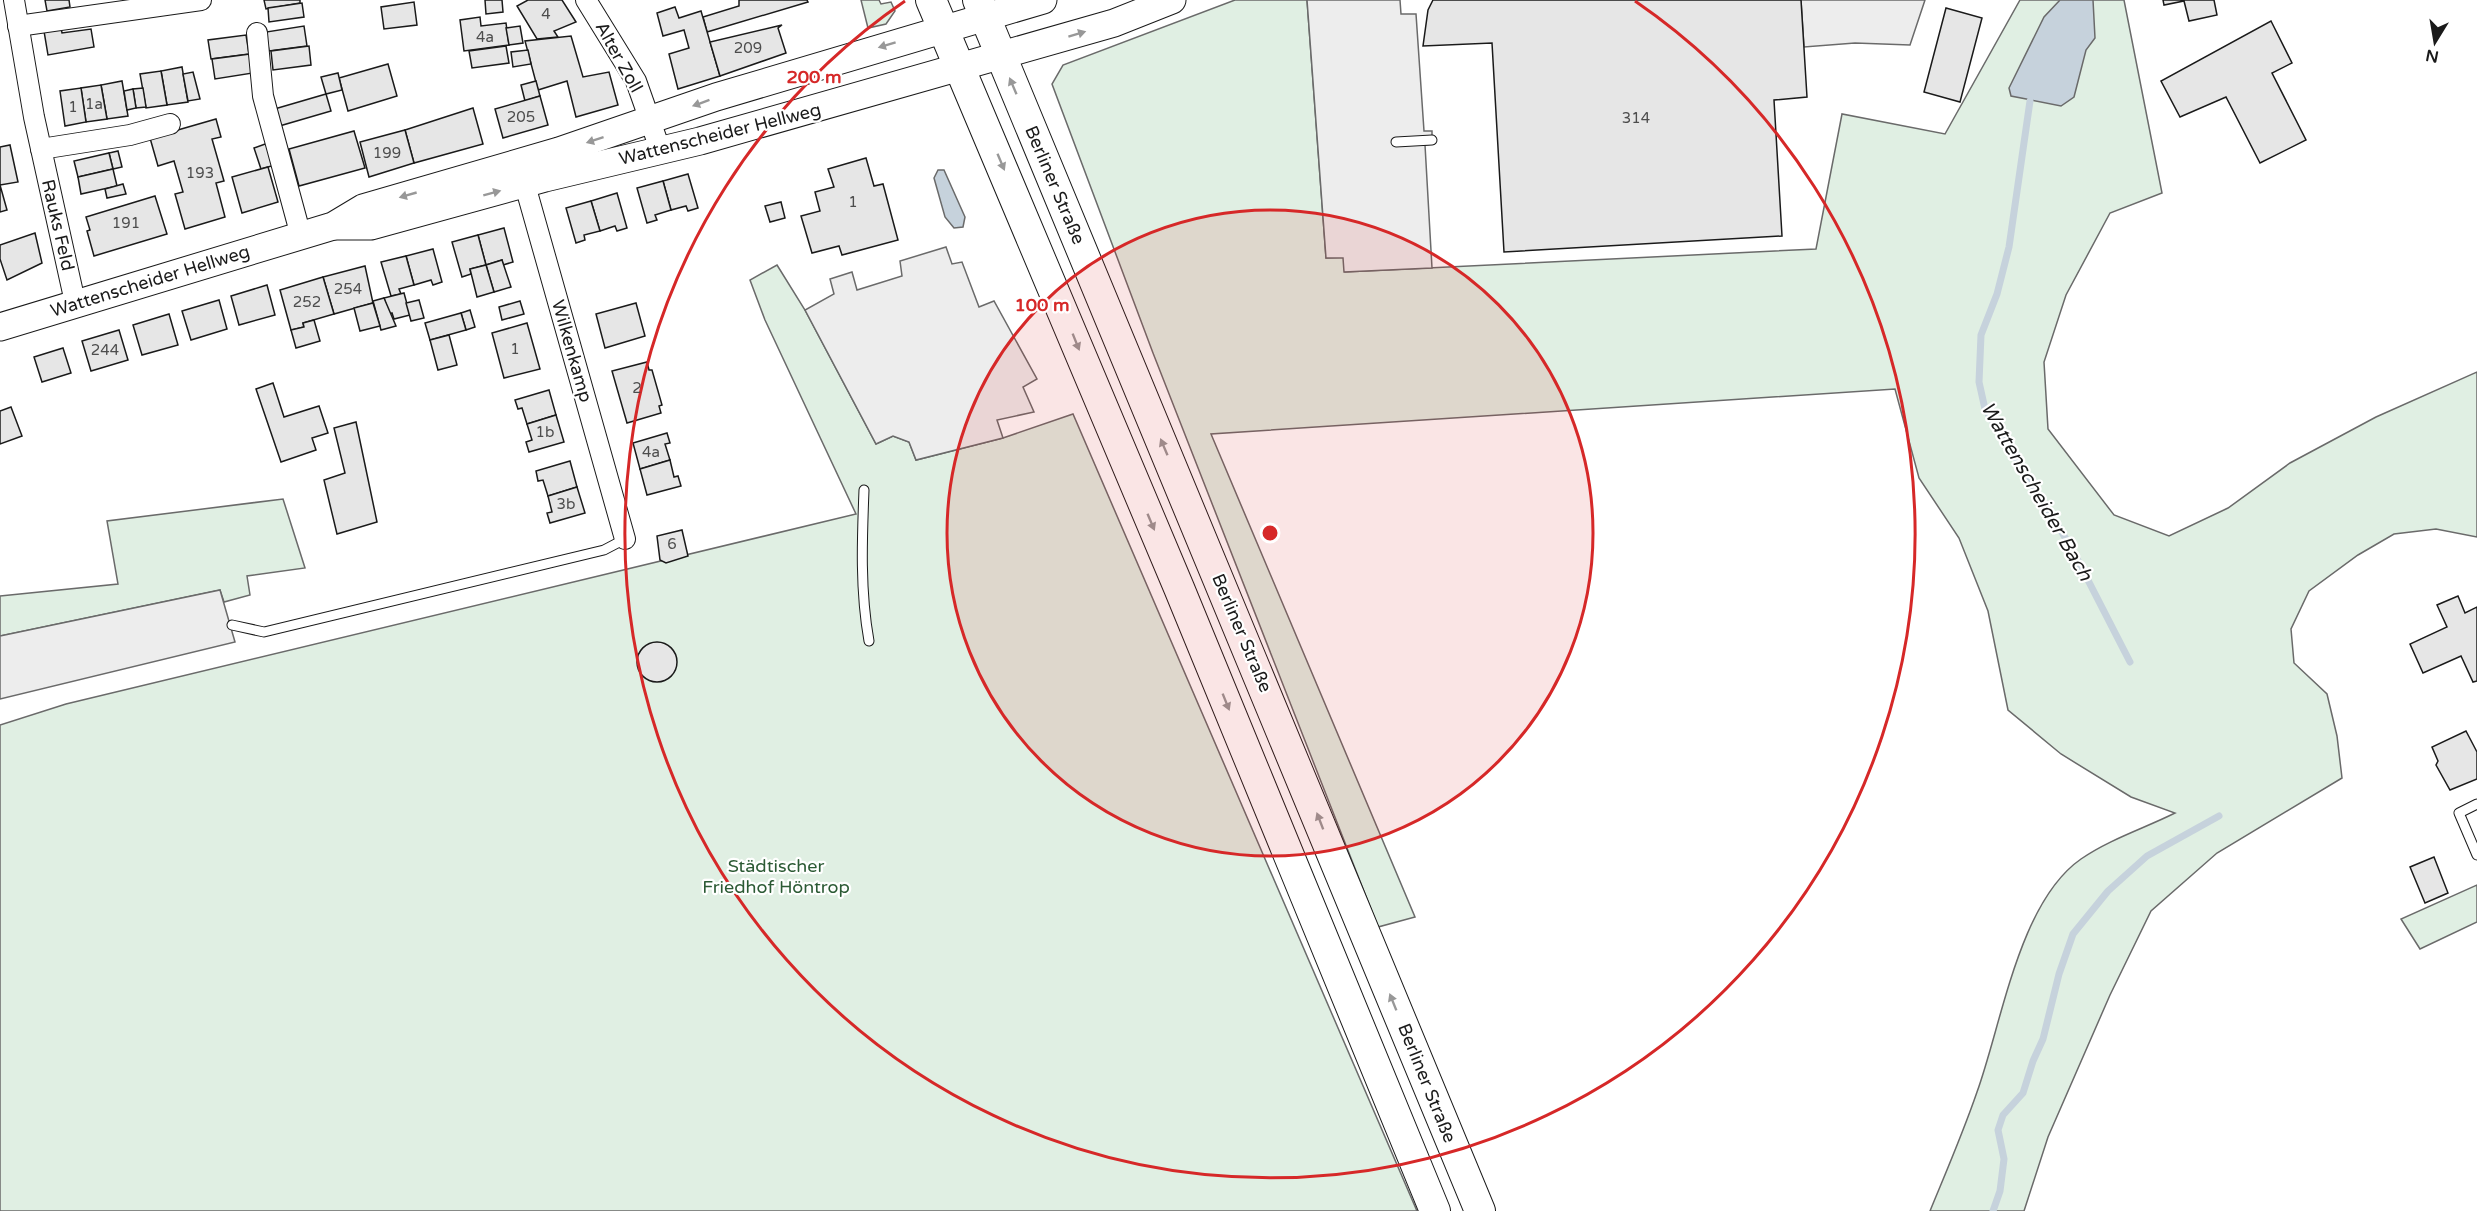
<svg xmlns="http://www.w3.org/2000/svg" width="2477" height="1211" font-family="'Varela Round',sans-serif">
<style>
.green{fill:#e0efe3;stroke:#6a6a6a;stroke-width:1.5}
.parking{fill:#ededed;stroke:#6a6a6a;stroke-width:1.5}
.water{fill:#c6d2dc;stroke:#6a6a6a;stroke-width:1.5}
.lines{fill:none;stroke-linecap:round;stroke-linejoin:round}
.stream{stroke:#c6d2dc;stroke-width:7}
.building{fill:#e6e6e6;stroke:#1a1a1a;stroke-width:1.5}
.service-casing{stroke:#1a1a1a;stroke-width:11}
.minor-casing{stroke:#1a1a1a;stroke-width:22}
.secondary-casing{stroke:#1a1a1a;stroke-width:29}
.primary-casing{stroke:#1a1a1a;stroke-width:32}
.service{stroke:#fff;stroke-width:9}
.minor{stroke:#fff;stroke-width:20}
.secondary{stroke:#fff;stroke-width:27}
.primary{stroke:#fff;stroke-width:30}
.oneway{fill:#989898}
.ring{fill:none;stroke:#d62828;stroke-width:3}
.labels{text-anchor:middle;stroke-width:4.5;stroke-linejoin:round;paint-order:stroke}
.number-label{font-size:15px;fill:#4d4d4d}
.street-label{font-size:18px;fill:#1a1a1a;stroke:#fff}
.park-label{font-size:18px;fill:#2b5a34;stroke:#fff}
.water-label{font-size:20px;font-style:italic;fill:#1a1a1a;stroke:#fff}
.centre{fill:#d62828;stroke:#fff;stroke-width:3}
.ring-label{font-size:18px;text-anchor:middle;font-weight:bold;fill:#d62828;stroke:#fff;stroke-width:4.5;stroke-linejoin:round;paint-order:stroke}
</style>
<rect width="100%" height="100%" fill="#fff"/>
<g class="green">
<path d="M861,0H879L881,4L891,2L895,11L886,24L868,28Z"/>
<path d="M1235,0H1307L1326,258L1344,257L1345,272L1816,249L1842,114L1945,134L2020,0H2124L2162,193L2110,213L2066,295L2044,362L2048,429L2114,515L2169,536L2228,508L2290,463L2376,417L2477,372V537L2436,529L2394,534L2358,555L2309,591L2291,629L2294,663L2327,694L2337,736L2342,778L2217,853L2151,911L2110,995L2048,1137L2024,1211H1930C1946,1172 1963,1133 1977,1092C2002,1023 2019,902 2081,859C2110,839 2145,828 2175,813L2131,797L2061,754L2008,710L1988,611L1959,538L1919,478L1895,389L1211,434L1415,917L1378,927L1153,353L1052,84L1063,65Z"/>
<path d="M777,265L805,310L876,444L893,436L909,442L916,460L1003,438L1073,414L1417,1211H0V725L66,704L856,514L765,320L750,280Z"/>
<path d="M283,499L305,568L247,576L250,595L224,602L220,590L0,636V596L118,584L107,521Z"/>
<path d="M2477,885V922L2420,949L2401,919Z"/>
</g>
<g class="parking">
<path d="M1307,0H1400L1401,14H1416L1424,131H1432V144L1425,145L1432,268L1344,272L1343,258H1326Z"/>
<path d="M1801,0H1925L1910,45L1855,43L1804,47Z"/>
<path d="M946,247L952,264L962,262L979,307L994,301L1037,379L1023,387L1034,412L997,420L1003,438L916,460L909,442L893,436L876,444L805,310L834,294L830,279L852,272L857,290L902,276L900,261Z"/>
<path d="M220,590L235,642L0,699V636Z"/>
</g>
<g class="water">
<path d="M2060,0H2093L2095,38L2086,50L2074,97L2061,106L2011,96L2009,88L2044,17Z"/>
<path d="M938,170H944L965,217L963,227L954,228L945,217L934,178Z"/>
</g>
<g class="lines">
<g class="stream">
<path d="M2030,101L2009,247L1997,294L1981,335L1979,382L1985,409L2071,547L2130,662"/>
<path d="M1993,1211L2000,1191L2004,1159L1998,1130L2003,1115L2023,1093L2033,1061L2043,1039L2059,974L2073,934L2108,891L2147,856L2219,816"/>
</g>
</g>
<g class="building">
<path d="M45,0H69L70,7L47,11Z"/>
<path d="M264,0H300V3L266,9Z"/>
<path d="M485,0H502L503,12L486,14Z"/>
<path d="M528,0H562L576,22L554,31L558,37L537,39L517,6Z"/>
<path d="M739,0H807L808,2L707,32L703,17L739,6Z"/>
<path d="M1433,0H1801L1807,97L1774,100L1782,236L1504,252L1492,43L1423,46L1428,10Z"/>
<path d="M2163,0H2214L2217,15L2189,21L2184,1L2164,5Z"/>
<path d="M414,2L417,25L384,29L381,7Z"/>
<path d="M302,3L304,17L269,22L268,8Z"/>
<path d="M675,7L679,18L701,11L720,76L678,89L669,54L689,48L684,30L663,36L657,13Z"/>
<path d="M1946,8L1982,18L1960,102L1924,92Z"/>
<path d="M480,17L481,26L506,23L509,45L464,51L460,20Z"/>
<path d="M2271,21L2292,63L2272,73L2306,140L2260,163L2226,97L2180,117L2161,81Z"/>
<path d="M782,25L778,28L786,53L720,76L710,42Z"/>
<path d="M304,26L307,46L269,51L266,32Z"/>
<path d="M520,26L523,43L509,45L506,28Z"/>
<path d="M61,28L62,33L91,29L94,47L48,55L44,31Z"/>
<path d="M246,35L249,54L211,59L208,40Z"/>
<path d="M571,36L583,77L609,72L618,105L576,117L567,81L538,90L525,41Z"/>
<path d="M309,46L311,65L273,70L271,51Z"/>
<path d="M506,46L509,63L472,68L469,51Z"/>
<path d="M528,50L531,64L513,67L511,52Z"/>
<path d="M250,54L253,73L215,79L212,59Z"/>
<path d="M388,64L397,96L348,111L339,78Z"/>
<path d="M182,67L188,102L167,105L161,71Z"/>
<path d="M161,71L167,105L146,108L140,74Z"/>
<path d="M193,72L200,99L188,101L183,74Z"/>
<path d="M338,73L342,90L326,94L321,77Z"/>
<path d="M122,81L128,116L107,119L101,85Z"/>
<path d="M536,81L540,96L525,101L521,85Z"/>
<path d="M101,85L107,119L86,122L81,88Z"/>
<path d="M81,88L86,122L65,126L60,91Z"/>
<path d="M143,88L146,107L136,108L133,89Z"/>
<path d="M133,89L136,108L127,110L124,91Z"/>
<path d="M326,94L331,111L276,127L271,110Z"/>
<path d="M540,96L548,125L503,138L495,109Z"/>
<path d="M473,108L483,144L414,163L405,130Z"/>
<path d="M216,119L221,137L212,139L224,181L216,183L225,217L185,229L175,194L183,192L174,161L158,166L150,138Z"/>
<path d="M405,130L414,163L369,177L360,142Z"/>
<path d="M354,131L365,168L299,186L289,149Z"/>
<path d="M268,143L275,165L261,169L254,148Z"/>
<path d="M10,145L18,182L0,185V147Z"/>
<path d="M118,151L122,167L113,169L109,153Z"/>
<path d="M109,153L113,169L78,177L74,161Z"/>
<path d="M866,158L874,186L883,184L898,240L842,255L839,246L812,253L801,216L820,211L815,192L834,187L828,169Z"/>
<path d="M268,167L278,202L242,213L232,177Z"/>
<path d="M113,169L117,186L81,194L78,177Z"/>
<path d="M688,174L698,208L688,211L686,206L671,210L663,181Z"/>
<path d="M663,181L671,210L655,215L657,220L647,223L637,188Z"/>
<path d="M123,184L126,194L107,198L105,189Z"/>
<path d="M0,185L7,210L0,212Z"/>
<path d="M617,193L627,228L617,231L615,226L600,231L591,201Z"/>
<path d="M155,196L167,234L94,256L87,231L90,230L86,217Z"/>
<path d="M591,201L600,231L584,235L585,240L576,243L566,208Z"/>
<path d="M781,202L785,218L770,222L765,206Z"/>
<path d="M504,228L513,262L503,265L502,260L486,265L478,235Z"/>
<path d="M35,233L42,263L7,280L0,259V245Z"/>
<path d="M478,235L486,265L470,269L471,274L462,277L452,242Z"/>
<path d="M433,249L442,282L433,285L431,280L414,285L406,256Z"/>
<path d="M406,256L414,285L399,289L401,294L391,296L381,262Z"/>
<path d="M502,260L511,287L494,292L486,265Z"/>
<path d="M486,265L494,292L477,297L470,269Z"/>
<path d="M365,266L373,303L334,314L323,277Z"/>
<path d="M323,277L334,314L303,323L304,327L291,330L280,290Z"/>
<path d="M267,285L275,315L239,325L231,296Z"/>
<path d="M404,293L410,315L394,319L392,313L389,314L384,298Z"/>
<path d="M384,298L396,326L381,330L373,301Z"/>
<path d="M219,300L227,329L191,340L182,311Z"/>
<path d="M419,300L424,318L411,321L406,303Z"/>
<path d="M520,301L524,314L502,320L499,307Z"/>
<path d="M373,303L380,326L360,331L354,308Z"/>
<path d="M636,303L645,336L605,348L596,314Z"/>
<path d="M470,310L475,327L466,330L461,313Z"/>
<path d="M461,313L466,330L430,340L425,323Z"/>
<path d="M169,314L178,345L142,355L133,325Z"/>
<path d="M314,320L320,341L296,348L291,330L304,327L303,323Z"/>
<path d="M527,323L540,369L504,378L492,333Z"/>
<path d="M119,330L128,360L91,371L82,341Z"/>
<path d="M449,335L457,365L438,370L430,340Z"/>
<path d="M63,348L71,373L42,382L34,357Z"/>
<path d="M647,362L649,370H652L662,405L659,406L661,413L627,423L612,371Z"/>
<path d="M273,383L284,417L319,406L328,433L312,438L316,450L281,462L256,389Z"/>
<path d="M549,390L556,415L527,424L522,408L518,409L515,400Z"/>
<path d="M11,407L22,436L0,444V411Z"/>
<path d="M556,415L564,442L529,452L526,442L532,440L527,424Z"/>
<path d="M356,422L377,522L337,534L324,480L345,473L334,428Z"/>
<path d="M667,433L670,443L665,444L670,460L640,469L633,443Z"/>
<path d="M670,460L674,477L678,476L681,486L647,495L640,469Z"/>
<path d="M570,461L577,487L548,496L543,480L538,481L536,471Z"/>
<path d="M577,487L585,513L550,523L547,513L552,512L548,496Z"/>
<path d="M682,530L688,556L666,563L660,560L657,536Z"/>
<path d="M2458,596L2465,613L2477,607V681L2473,682L2461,656L2423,673L2410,644L2447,627L2437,605Z"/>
<circle cx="657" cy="662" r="20"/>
<path d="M2466,731L2477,752V779L2450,790L2436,765L2438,761L2432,747Z"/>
<path d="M2434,857L2448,893L2425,903L2410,867Z"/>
</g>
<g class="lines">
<g class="service-casing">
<g id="service">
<path d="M1396,142L1432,140"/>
<path d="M864,490C862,540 860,591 869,641"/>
<path d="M232,625L264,632L604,550L625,539"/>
<path d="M2477,804L2459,813L2477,855"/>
</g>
</g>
<g class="minor-casing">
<g id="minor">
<path d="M14,0L34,117L75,302"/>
<path d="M586,0L636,81L660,149"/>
<path d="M18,26L201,0"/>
<path d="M257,33L263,96L301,236"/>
<path d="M41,149L130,135L170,124"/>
<path d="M521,171L625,539"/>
</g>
</g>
<g class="secondary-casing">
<g id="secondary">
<path d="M334,226H371L545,178L700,141L1114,23L1172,0"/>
<path d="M0,327L333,226L363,208L559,151L716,97L1043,0"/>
</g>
</g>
<g class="primary-casing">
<g id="primary">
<path d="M931,0L1179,588L1435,1211"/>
<path d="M978,0L1480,1211"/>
</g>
</g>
<use href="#service" class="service"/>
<use href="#minor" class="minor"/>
<use href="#secondary" class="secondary"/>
<use href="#primary" class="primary"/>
</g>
<defs><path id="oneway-solid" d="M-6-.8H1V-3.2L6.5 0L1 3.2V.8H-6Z" transform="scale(1.5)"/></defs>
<g class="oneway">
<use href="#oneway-solid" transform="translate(1077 34) rotate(-17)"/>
<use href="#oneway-solid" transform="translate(887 45) rotate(163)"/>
<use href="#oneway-solid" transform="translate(1013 86) rotate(-113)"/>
<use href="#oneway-solid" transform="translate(701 103) rotate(160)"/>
<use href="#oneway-solid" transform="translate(595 140) rotate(162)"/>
<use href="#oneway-solid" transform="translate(1001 162) rotate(67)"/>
<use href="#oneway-solid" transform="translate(492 193) rotate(-15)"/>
<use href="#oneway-solid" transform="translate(408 195) rotate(164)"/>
<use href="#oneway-solid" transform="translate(1076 342) rotate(68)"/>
<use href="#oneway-solid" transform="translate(1164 447) rotate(-113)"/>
<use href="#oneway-solid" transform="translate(1151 522) rotate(67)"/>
<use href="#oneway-solid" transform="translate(1226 702) rotate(68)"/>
<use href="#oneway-solid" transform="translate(1320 821) rotate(-111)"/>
<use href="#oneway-solid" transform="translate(1393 1002) rotate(-112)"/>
</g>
<circle cx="1270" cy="533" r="323" fill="#d62828" fill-opacity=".12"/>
<g class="ring">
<circle cx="1270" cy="533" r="323"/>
<path d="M1635 1A645 645 0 1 1 905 1"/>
</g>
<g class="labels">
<g class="number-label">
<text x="546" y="19">4</text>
<text x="485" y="42">4a</text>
<text x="748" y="53">209</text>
<text x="94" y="109">1a</text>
<text x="73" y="112">1</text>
<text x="521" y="122">205</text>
<text x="1636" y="123">314</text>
<text x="387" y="158">199</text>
<text x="200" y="178">193</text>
<text x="853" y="207">1</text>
<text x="126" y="228">191</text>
<text x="348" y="294">254</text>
<text x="307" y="307">252</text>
<text x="515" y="354">1</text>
<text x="105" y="355">244</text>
<text x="637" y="393">2</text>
<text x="545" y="437">1b</text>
<text x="651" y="457">4a</text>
<text x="566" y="509">3b</text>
<text x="672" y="549">6</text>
</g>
<g class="street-label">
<text transform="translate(619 57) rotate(61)" y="6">Alter Zoll</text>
<text transform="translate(720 134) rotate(-14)" y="6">Wattenscheider Hellweg</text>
<text transform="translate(1055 185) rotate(67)" y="6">Berliner Straße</text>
<text transform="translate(58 225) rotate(77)" y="6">Rauks Feld</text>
<text transform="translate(150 281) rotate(-17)" y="6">Wattenscheider Hellweg</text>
<text transform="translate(572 351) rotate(74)" y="6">Wilkenkamp</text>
<text transform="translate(1242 633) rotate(67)" y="6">Berliner Straße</text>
<text transform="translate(1427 1083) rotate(68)" y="6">Berliner Straße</text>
</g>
<g class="park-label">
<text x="776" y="872">Städtischer<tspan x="776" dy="21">Friedhof Höntrop</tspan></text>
</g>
<g class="water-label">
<text transform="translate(2037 491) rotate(60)" y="7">Wattenscheider Bach</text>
</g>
</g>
<circle cx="1270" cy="533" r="9" class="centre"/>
<g class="ring-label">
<text x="814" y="83">200 m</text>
<text x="1042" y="311">100 m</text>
</g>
<g transform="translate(2435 42) rotate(191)" stroke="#ffffff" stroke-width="4.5" paint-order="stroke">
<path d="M0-4.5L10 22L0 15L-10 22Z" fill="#1a1a1a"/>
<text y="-9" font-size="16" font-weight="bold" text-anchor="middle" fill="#1a1a1a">N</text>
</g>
</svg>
